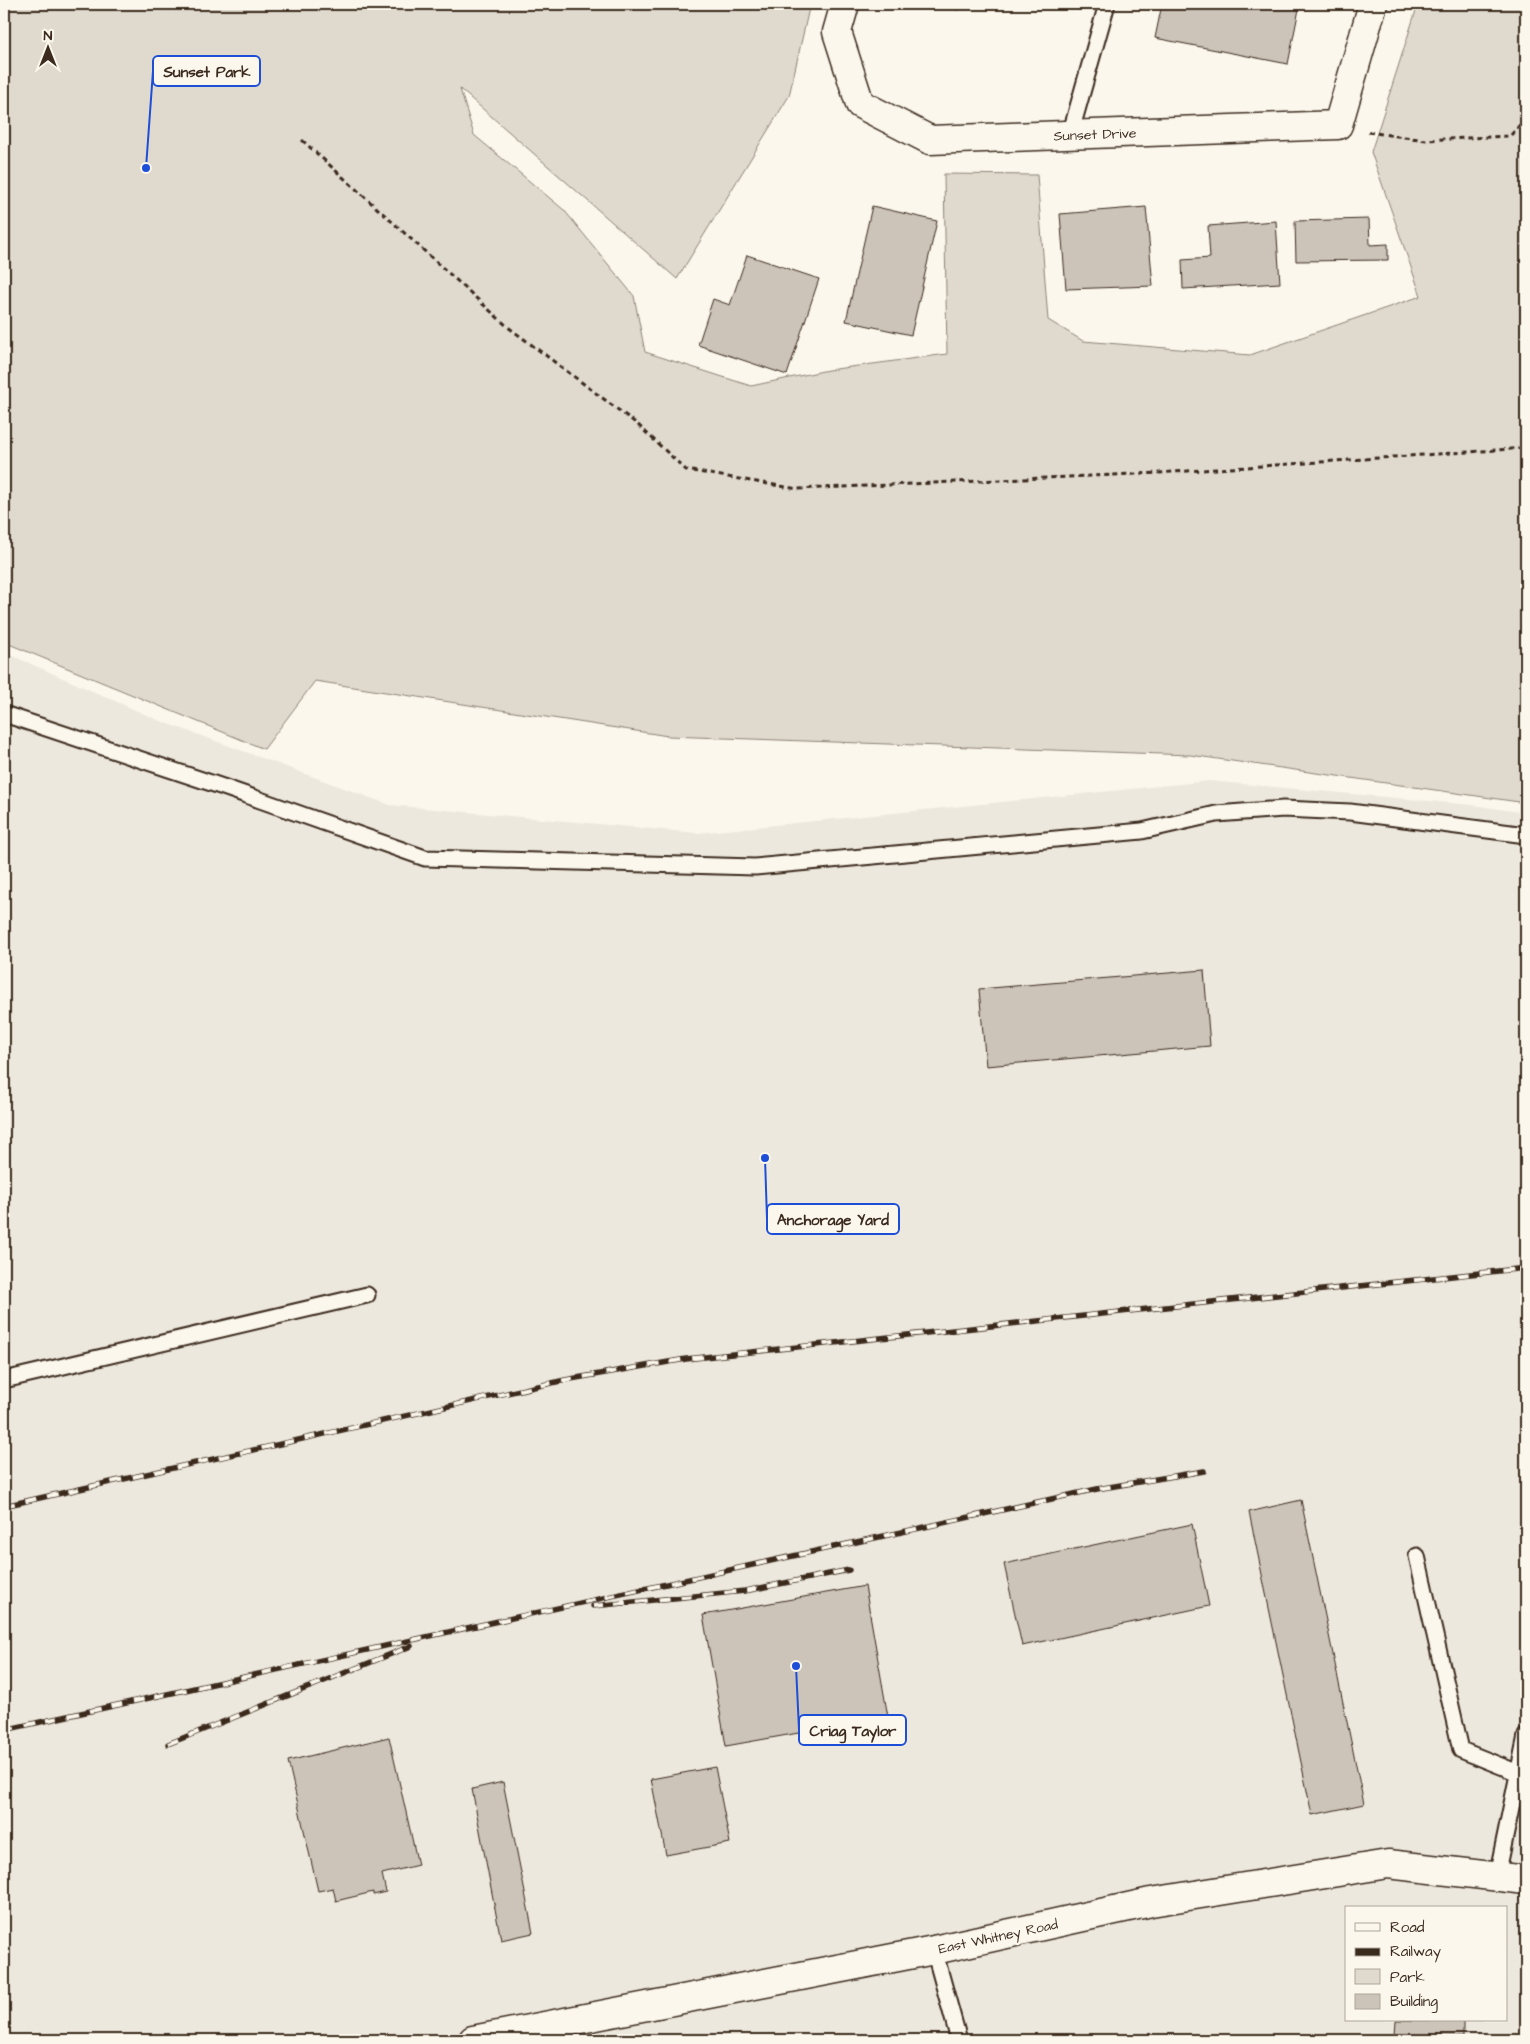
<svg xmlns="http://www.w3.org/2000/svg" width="1530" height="2044" font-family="'Architects Daughter',sans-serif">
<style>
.built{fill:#ede8dd;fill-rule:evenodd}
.green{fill:#dfd9ce;stroke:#8d8276}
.building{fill:#ccc4b9;stroke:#3b2a1e}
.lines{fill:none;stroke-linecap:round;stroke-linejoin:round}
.service-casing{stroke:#3b2a1e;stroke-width:19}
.minor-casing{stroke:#3b2a1e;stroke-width:31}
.path{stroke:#3b2a1e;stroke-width:3;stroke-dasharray:5 4;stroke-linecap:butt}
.service{stroke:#fbf7ec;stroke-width:15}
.minor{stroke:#fbf7ec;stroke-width:28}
.rail-casing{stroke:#3b2a1e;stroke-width:5.5}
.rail{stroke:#fbf7ec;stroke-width:4;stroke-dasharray:11;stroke-linecap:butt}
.labels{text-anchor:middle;stroke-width:4.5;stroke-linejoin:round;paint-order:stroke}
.street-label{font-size:14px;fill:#3b2a1e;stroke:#fbf7ec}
.leader{fill:none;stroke:#1d4ed8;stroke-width:2}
.callout-dot{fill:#1d4ed8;stroke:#fbf7ec;stroke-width:2}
.callout{fill:#fbf7ec;stroke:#1d4ed8;stroke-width:2}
.callout-label{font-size:15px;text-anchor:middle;font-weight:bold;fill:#3b2a1e}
</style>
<rect width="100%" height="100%" fill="#fbf7ec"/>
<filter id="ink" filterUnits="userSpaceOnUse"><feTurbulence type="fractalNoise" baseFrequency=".02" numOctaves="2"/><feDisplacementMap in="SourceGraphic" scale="10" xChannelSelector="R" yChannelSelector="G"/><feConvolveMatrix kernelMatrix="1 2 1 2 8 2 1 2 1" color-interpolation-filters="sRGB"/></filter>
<g filter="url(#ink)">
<path class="built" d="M4,652L158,720L390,805L697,833L1209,781L1473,805L1526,813V2040H4ZM1346,1908H1506V2020H1346Z"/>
<path class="green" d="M4,4H810L789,96L677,279L460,89L474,135L564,210L634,296L645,352L751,386L828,370L947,354L944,174L1037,175L1048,320L1083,341L1250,355L1421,296L1371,152L1418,4H1526V803L1190,755L668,736L315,681L264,749L4,642Z"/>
<g class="building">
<path d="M943,4H960L958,10Z"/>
<path d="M1162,4H1273L1299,9L1288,64L1155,38Z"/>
<path d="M872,206L937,221L911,335L846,321Z"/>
<path d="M1146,207L1153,286L1066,289L1060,214Z"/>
<path d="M1369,219L1370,245L1388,244V260L1296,261L1295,221Z"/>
<path d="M1276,221L1280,283L1183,289L1182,260L1210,258L1208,226Z"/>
<path d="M747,255L819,279L787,375L698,345L713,299L730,305Z"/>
<path d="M1204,970L1210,1046L986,1066L979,989Z"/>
<path d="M1301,1500L1364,1804L1312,1815L1249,1512Z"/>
<path d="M1192,1524L1209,1606L1022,1646L1004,1564Z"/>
<path d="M865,1586L888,1717L726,1746L703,1615Z"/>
<path d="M389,1737L418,1865L382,1874L386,1892L373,1895V1892L336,1901L333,1888L318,1891L288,1761Z"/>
<path d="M715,1767L730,1843L666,1855L651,1779Z"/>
<path d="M503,1782L533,1933L501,1940L472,1789Z"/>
<path d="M1396,2020H1463V2038L1395,2036Z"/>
</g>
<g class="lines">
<g class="service-casing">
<g id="service">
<path d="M1070,135L1107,4"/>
<path d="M4,714L226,788L425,858L755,867L1142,831L1216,814L1283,809L1350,812L1526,835"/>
<path d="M4,1380L367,1295"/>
<path d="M1417,1556L1461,1750L1526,1776"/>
<path d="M1497,1876L1526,1736"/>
<path d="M934,1950L959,2040"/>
</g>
</g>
<g class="minor-casing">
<g id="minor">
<path d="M845,4L837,32L860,104L930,140L1338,125L1373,4"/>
<path d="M473,2040L934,1950L1151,1902L1388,1864L1526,1880"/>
</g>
</g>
<g class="path">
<path d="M1368,132L1426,140L1510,136L1526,118"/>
<path d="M302,140L508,327L637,424L686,470L798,489L1158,473L1526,448"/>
</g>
<use href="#service" class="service"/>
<use href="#minor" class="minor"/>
<g class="rail-casing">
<g id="rail">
<path d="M4,1506L565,1380L686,1359L1526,1268"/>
<path d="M593,1606L745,1591L849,1570"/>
<path d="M4,1730L1097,1489L1204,1471"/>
<path d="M168,1744L411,1646"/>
</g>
</g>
<use href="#rail" class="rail"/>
</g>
</g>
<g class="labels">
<g class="street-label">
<text transform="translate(1095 134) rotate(-2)" y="5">Sunset Drive</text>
<text transform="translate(998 1936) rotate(-12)" y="5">East Whitney Road</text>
</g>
</g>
<path class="leader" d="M146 168L153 71M765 1158L767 1219M796 1666L799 1730"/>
<g class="callout-dot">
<circle cx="146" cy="168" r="5"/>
<circle cx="765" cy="1158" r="5"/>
<circle cx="796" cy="1666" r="5"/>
</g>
<g class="callout">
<rect x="153" y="56" width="107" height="30" rx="5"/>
<rect x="767" y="1204" width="132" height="30" rx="5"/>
<rect x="799" y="1715" width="107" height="30" rx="5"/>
</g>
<g class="callout-label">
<text x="207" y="77">Sunset Park</text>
<text x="833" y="1225">Anchorage Yard</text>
<text x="853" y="1736">Criag Taylor</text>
</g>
<rect width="1530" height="2044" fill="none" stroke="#fbf7ec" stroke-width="20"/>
<rect x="10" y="10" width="1510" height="2024" fill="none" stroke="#3b2a1e" stroke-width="2" filter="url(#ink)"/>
<rect x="1345" y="1906" width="162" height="115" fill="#fbf7ec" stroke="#aea59a"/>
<rect x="1355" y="1923" width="25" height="8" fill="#fbf7ec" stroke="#aea59a"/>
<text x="1390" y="1932" font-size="15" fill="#3b2a1e">Road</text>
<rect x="1355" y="1948" width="25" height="8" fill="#3b2a1e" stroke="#aea59a"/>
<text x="1390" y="1956" font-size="15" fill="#3b2a1e">Railway</text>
<rect x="1355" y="1969" width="25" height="15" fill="#dfd9ce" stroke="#aea59a"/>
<text x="1390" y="1982" font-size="15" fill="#3b2a1e">Park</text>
<rect x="1355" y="1994" width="25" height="15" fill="#ccc4b9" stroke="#aea59a"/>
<text x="1390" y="2006" font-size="15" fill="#3b2a1e">Building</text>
<g transform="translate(48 48)" stroke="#fbf7ec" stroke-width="4" paint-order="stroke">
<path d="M0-4L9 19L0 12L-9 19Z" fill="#3b2a1e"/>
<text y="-8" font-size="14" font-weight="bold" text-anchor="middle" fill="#3b2a1e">N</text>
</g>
</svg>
